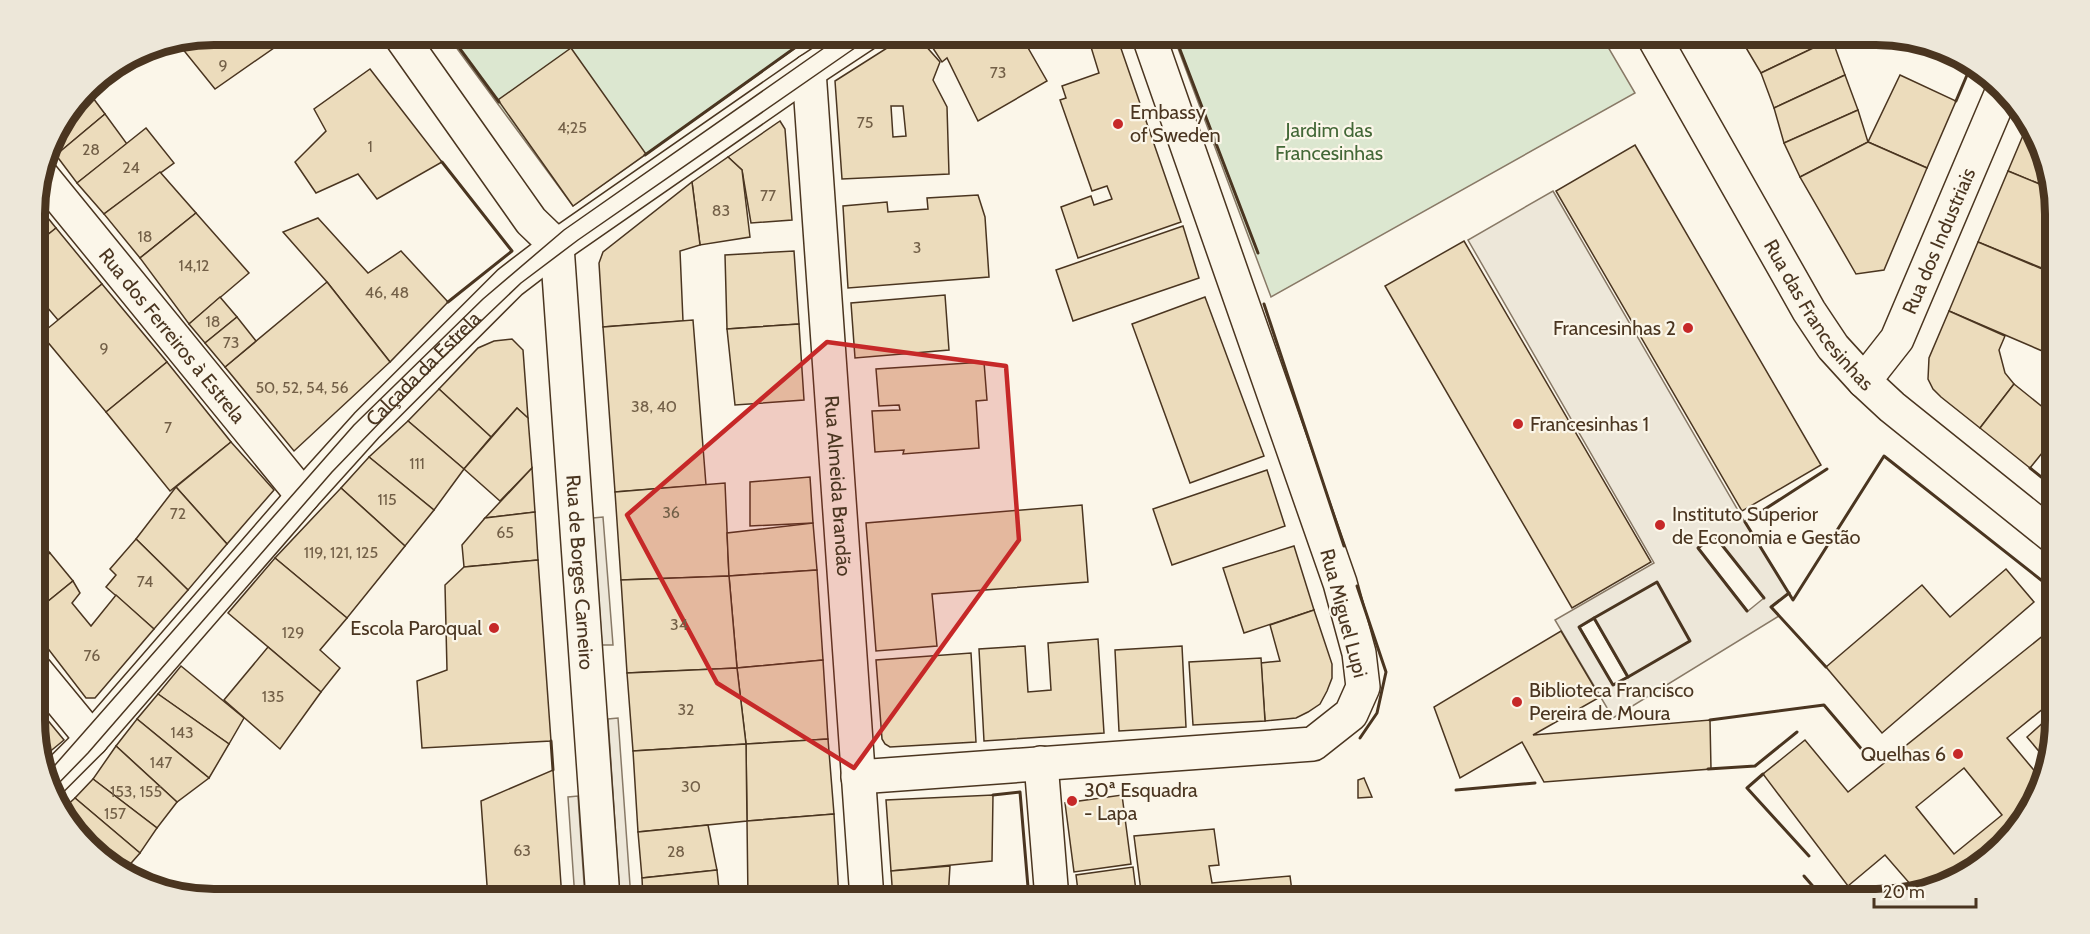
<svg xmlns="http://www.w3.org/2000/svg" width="2090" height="934" font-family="Cabin,sans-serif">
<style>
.green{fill:#dce7d0;stroke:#887966;stroke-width:1.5}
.parking{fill:#ede7d9;stroke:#887966;stroke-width:1.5;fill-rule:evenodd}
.building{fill:#ecdcbc;stroke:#4a3520;stroke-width:1.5;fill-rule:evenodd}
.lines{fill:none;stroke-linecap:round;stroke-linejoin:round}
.minor-casing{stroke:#4a3520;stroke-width:36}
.major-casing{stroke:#4a3520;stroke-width:36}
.minor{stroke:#fbf6e9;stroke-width:33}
.major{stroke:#fbf6e9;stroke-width:33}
.tram{stroke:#4a3520;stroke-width:1.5}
.wall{stroke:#4a3520;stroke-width:3}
.marked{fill:#c62828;fill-opacity:0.2;stroke:#c62828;stroke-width:4.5;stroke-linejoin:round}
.poi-dot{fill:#c62828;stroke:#fbf6e9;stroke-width:2}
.labels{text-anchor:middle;stroke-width:4.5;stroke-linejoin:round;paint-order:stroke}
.number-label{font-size:16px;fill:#725f47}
.poi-label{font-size:20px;fill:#4a3520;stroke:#fbf6e9;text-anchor:start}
.park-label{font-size:20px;fill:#436837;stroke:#fbf6e9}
.street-label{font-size:20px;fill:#4a3520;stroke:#fbf6e9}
.rim{fill:none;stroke:#4a3520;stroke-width:8}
</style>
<rect width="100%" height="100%" fill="#fbf6e9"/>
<g class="green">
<path d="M447,35H814L573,206Z"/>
<path d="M1173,35H1601L1635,93L1271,297Z"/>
</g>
<g class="parking">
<path d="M1553,191L1743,519L1789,593L1772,607L1779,616L1613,718L1555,620L1654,563L1468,240ZM1714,535L1764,598L1748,611L1698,548ZM1594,619L1627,677L1613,685L1580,627Z"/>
<path d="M603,517L613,645H602L593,518Z"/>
<path d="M618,718L631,899H620L608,719Z"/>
<path d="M578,796L585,898L575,899L568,797Z"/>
</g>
<g class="building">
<path d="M214,34H294L215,89L177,42Z"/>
<path d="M909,34H915L940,62L933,80L947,107L949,174L842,179L835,81ZM891,106H903L906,136L893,137Z"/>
<path d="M927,34H1020L1047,81L978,121L947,58L942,62L925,36Z"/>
<path d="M1033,34H1065L1037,48Z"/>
<path d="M1087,34H1116L1181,222L1078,258L1061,207L1091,196L1094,205L1112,199L1107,186L1092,191L1060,100L1066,98L1062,86L1099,73Z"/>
<path d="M1755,34H1829L1832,39L1761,73L1742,41Z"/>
<path d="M1832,39L1845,75L1774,108L1761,73Z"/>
<path d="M571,48L646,154L573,206L498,100Z"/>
<path d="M370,69L442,162L377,199L358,174L316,193L295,162L326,131L314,109Z"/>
<path d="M1845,75L1858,110L1784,143L1774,108Z"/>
<path d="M1900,75L1956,101L1927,168L1868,142Z"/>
<path d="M87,90L105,114L56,155L50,147L53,134Z"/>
<path d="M1858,110L1868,142L1800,177L1784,143Z"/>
<path d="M105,114L127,144L77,183L56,155Z"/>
<path d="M780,121L785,129L792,220L751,223L742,170L728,157Z"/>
<path d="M2027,126L2054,190L2008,171Z"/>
<path d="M146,128L174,163L104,214L77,183Z"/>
<path d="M1868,142L1927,168L1884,270L1856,274L1800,177Z"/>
<path d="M1635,145L1821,465L1742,511L1556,191Z"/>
<path d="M728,157L742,170L750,237L700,245L692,182Z"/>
<path d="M2008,171L2054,190V273L1978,242Z"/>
<path d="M160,172L196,213L140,258L104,214Z"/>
<path d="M692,182L700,245L680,251L683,321L603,327L599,263L603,252Z"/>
<path d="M978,195L985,217L989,277L848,288L843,206L887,202L888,212L928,209L927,198Z"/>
<path d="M35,202L56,228L35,245Z"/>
<path d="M196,213L249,273L189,324L140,258Z"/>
<path d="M318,218L368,273L401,251L448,302L390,362L327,282L283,232Z"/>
<path d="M1183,226L1199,278L1073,321L1056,270Z"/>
<path d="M56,228L102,284L58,320L35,293V245Z"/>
<path d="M1464,241L1651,562L1572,608L1385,286Z"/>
<path d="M1978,242L2054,274V356L1949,311Z"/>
<path d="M794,251L799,324L727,329L725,255Z"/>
<path d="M327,282L390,362L294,451L225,367Z"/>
<path d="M102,284L167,362L106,412L41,334Z"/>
<path d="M945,295L949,350L855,358L851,303Z"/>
<path d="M220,297L237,317L205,343L189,324Z"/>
<path d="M1205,297L1264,456L1190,483L1132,324Z"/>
<path d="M1949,311L2005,336L1999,350L2005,373L2014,384L1980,428L1941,397L1933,389L1928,379L1929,358Z"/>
<path d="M237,317L256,341L225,367L205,343Z"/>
<path d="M693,320L706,485L615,492L603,327Z"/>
<path d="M799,324L804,400L735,405L727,329Z"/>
<path d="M512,339L523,350L528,418L517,408L491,437L439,389L478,348L494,341Z"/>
<path d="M167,362L231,442L170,491L106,412Z"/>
<path d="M984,362L987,400L976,401L979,448L903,454L904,450L875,452L872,411L900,410L899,405L879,406L876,369Z"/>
<path d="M2014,384L2055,417V437L2030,468L1980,428Z"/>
<path d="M439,389L491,437L464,469L408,421Z"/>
<path d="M517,408L528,418L532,468L500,501L464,469Z"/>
<path d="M408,421L464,469L434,510L369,457Z"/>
<path d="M231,442L274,490L227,544L176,487Z"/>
<path d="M369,457L434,510L405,546L341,488Z"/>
<path d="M532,468L535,512L485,518Z"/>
<path d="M1267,470L1285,526L1172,565L1153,509Z"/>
<path d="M810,477L813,523L750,526V482Z"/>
<path d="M725,483L729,576L621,580L615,492Z"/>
<path d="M176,487L227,544L188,590L136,539Z"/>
<path d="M341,488L405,546L347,618L275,558Z"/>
<path d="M1082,505L1088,582L932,594L937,646L876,651L866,523Z"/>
<path d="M535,512L538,560L464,567L462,545L485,518Z"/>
<path d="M813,523L817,570L729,576L727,533Z"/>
<path d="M36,535L50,553L36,564Z"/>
<path d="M136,539L188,590L154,629L106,587L116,575L110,569Z"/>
<path d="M1294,546L1314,610L1244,633L1223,568Z"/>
<path d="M50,553L73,581L36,611V564Z"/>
<path d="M275,558L347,618L320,650L340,668L321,692L228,613Z"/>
<path d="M538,560L551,741L422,748L417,681L447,670L445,585L464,567Z"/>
<path d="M2006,569L2034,602L1882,733L1826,667L1922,585L1950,617Z"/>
<path d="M817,570L823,660L737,668L729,576Z"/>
<path d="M729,576L737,668L627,673L621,580Z"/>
<path d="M73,581L80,593L72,603L91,626L116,595L154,629L95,698H86L36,633V611Z"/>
<path d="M1314,610L1332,664V678L1327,691L1320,704L1308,712L1296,718L1265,721L1261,663L1280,661L1270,625Z"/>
<path d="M2055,626V699L2007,738L2043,781L2042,788L1985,863L1934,890L1918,893L1885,855L1848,886L1763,774L1805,740L1848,792ZM1964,768L2002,815L1954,854L1916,807Z"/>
<path d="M1561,631L1600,697L1533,735L1710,720L1711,769L1544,782L1522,742L1460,778L1434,707Z"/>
<path d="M1098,639L1104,733L984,741L979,649L1025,646L1028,692L1051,690L1048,643Z"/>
<path d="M1182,646L1186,727L1119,731L1115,650Z"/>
<path d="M268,647L321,692L280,749L224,700Z"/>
<path d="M971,653L976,742L890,747L885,744L882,739L876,660Z"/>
<path d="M1261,658L1265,721L1193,725L1189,662Z"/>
<path d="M823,660L828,739L746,744L737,668Z"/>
<path d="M181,666L244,718L229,744L158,694Z"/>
<path d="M737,668L746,744L633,751L627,673Z"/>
<path d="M158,694L229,744L209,778L137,719Z"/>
<path d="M36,706L64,740L42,758L36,744Z"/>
<path d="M2055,712V721L2047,761L2027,737Z"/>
<path d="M137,719L209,778L177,802L116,746Z"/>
<path d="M828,739L834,814L747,821L746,744Z"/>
<path d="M746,744L747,821L638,832L633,751Z"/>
<path d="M116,746L177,802L157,828L93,779Z"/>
<path d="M553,770L562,899H488L481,801Z"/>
<path d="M1364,778L1372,797L1358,798V780Z"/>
<path d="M93,779L157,828L140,853L75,798Z"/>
<path d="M993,795L992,861L891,871L886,800Z"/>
<path d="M1122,795L1131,864L1074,872L1065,803Z"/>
<path d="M75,798L140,853L125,870L72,830L63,809Z"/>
<path d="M834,814L839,899H748L747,821Z"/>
<path d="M708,825L717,870L642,878L638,832Z"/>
<path d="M1214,829L1219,865L1209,866L1212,883L1290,876L1293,899H1142L1134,836Z"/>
<path d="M950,866L948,899H893L891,871Z"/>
<path d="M1133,867L1137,899H1079L1076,875Z"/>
<path d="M717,870L720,899H643L642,878Z"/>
</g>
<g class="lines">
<g class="minor-casing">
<g id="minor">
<path id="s1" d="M399,34L531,221L557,246L603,899"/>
<path id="s2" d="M1652,34L1809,311L1833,347L1864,381L1892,407L2055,538"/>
<path id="s3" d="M809,71L867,899"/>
<path id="s4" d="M42,176L303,496"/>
<path id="s5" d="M1864,381L1897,339L2002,92"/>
<path d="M36,671L92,739"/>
<path d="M1041,763L1052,899"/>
<path d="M858,777L1313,744L1351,714L1363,687L1359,653L1340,583L1148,34"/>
</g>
</g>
<g class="major-casing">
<g id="major">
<path id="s6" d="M51,780L92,739L303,496L367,425L510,282L557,246L809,71L865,34"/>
</g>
</g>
<use href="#minor" class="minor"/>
<use href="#major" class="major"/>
<g class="tram">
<path d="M48,773L354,425L483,299L564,230L844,34"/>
<path d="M54,788L88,753L332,472L437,363L521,283L578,240L875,34"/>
</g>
<g class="wall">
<path d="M449,34L499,102"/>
<path d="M1174,34L1258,253"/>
<path d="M1956,101L1970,68"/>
<path d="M645,155L814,34"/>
<path d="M442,162L512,251L448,302"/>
<path d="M1264,304L1344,546"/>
<path d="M2030,468L2055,488"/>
<path d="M1827,469L1745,522L1793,600L1884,456L2055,591"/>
<path d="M1357,586L1386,672L1377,713L1360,738"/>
<path d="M1789,593L1771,607L1826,667"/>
<path d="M1747,611L1698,548L1714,535L1764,598"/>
<path d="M1594,618L1657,582L1690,641L1628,677"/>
<path d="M1594,618L1628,677L1613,685L1579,627Z"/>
<path d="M1710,720L1824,705L1864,752"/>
<path d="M551,741L553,770"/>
<path d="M1708,769L1755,766L1797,732"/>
<path d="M1763,774L1747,788L1809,856"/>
<path d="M1456,790L1535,783"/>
<path d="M993,795L1020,792L1029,899"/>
<path d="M1804,876L1824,899"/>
</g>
</g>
<path class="marked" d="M827,342L1006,366L1019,540L854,768L717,683L627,515Z"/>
<g class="poi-dot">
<circle cx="1118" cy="124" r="6"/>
<circle cx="1688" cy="328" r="6"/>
<circle cx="1518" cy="424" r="6"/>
<circle cx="1660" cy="525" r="6"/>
<circle cx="494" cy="628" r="6"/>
<circle cx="1517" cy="702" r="6"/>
<circle cx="1958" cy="754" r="6"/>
<circle cx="1072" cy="801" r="6"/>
</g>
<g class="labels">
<g class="number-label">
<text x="223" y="71">9</text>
<text x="998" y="78">73</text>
<text x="865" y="128">75</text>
<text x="572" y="133">4;25</text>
<text x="370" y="152">1</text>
<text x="91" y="155">28</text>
<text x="131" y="173">24</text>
<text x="768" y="201">77</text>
<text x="721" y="216">83</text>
<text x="145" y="242">18</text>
<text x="917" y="253">3</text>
<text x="194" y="271">14,12</text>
<text x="387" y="298">46, 48</text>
<text x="213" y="327">18</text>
<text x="231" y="348">73</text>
<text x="104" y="354">9</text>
<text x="302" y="393">50, 52, 54, 56</text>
<text x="654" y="412">38, 40</text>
<text x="168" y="433">7</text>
<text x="417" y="469">111</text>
<text x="387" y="505">115</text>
<text x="671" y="518">36</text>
<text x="178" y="519">72</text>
<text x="505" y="538">65</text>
<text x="341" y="558">119, 121, 125</text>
<text x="145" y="587">74</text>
<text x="679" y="630">34</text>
<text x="293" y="638">129</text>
<text x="92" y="661">76</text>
<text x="273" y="702">135</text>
<text x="686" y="715">32</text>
<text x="182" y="738">143</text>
<text x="161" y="768">147</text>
<text x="691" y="792">30</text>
<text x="136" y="797">153, 155</text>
<text x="115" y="819">157</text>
<text x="522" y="856">63</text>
<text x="676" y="857">28</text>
</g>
<g class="poi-label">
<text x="1130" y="119">Embassy<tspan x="1130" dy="23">of Sweden</tspan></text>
<text x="1676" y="335" text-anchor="end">Francesinhas 2</text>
<text x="1530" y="431">Francesinhas 1</text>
<text x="1672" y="521">Instituto Superior<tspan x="1672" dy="23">de Economia e Gestão</tspan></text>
<text x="482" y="635" text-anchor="end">Escola Paroqual</text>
<text x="1529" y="697">Biblioteca Francisco<tspan x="1529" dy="23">Pereira de Moura</tspan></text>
<text x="1946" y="761" text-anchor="end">Quelhas 6</text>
<text x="1084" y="797">30ª Esquadra<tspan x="1084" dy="23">- Lapa</tspan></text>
</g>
<g class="park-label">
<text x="1329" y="137">Jardim das<tspan x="1329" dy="23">Francesinhas</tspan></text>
</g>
<g class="street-label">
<text dy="7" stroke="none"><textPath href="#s5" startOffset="160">Rua dos Industriais</textPath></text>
<text dy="7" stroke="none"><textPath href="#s2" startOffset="327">Rua das Francesinhas</textPath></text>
<text dy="7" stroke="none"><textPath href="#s4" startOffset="206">Rua dos Ferreiros à Estrela</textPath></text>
<text dy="7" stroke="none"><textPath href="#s6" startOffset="555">Calçada da Estrela</textPath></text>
<text dy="7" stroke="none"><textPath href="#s3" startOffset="416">Rua Almeida Brandão</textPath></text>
<text dy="7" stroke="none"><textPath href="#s1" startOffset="592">Rua de Borges Carneiro</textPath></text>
<text transform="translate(1344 613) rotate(75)" y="7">Rua Miguel Lupi</text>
</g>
</g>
<path d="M0 0H2090V934H0ZM214 45H1876A169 169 0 0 1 2045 214V720A169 169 0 0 1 1876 889H214A169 169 0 0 1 45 720V214A169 169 0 0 1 214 45Z" fill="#ede7d9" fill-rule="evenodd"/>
<path class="rim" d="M214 45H1876A169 169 0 0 1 2045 214V720A169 169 0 0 1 1876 889H214A169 169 0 0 1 45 720V214A169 169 0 0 1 214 45Z"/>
<path d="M1874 898v9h102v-9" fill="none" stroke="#4a3520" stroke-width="3"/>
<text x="1883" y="898" font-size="18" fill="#4a3520" stroke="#fbf6e9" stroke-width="4.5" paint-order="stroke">20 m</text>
</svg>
